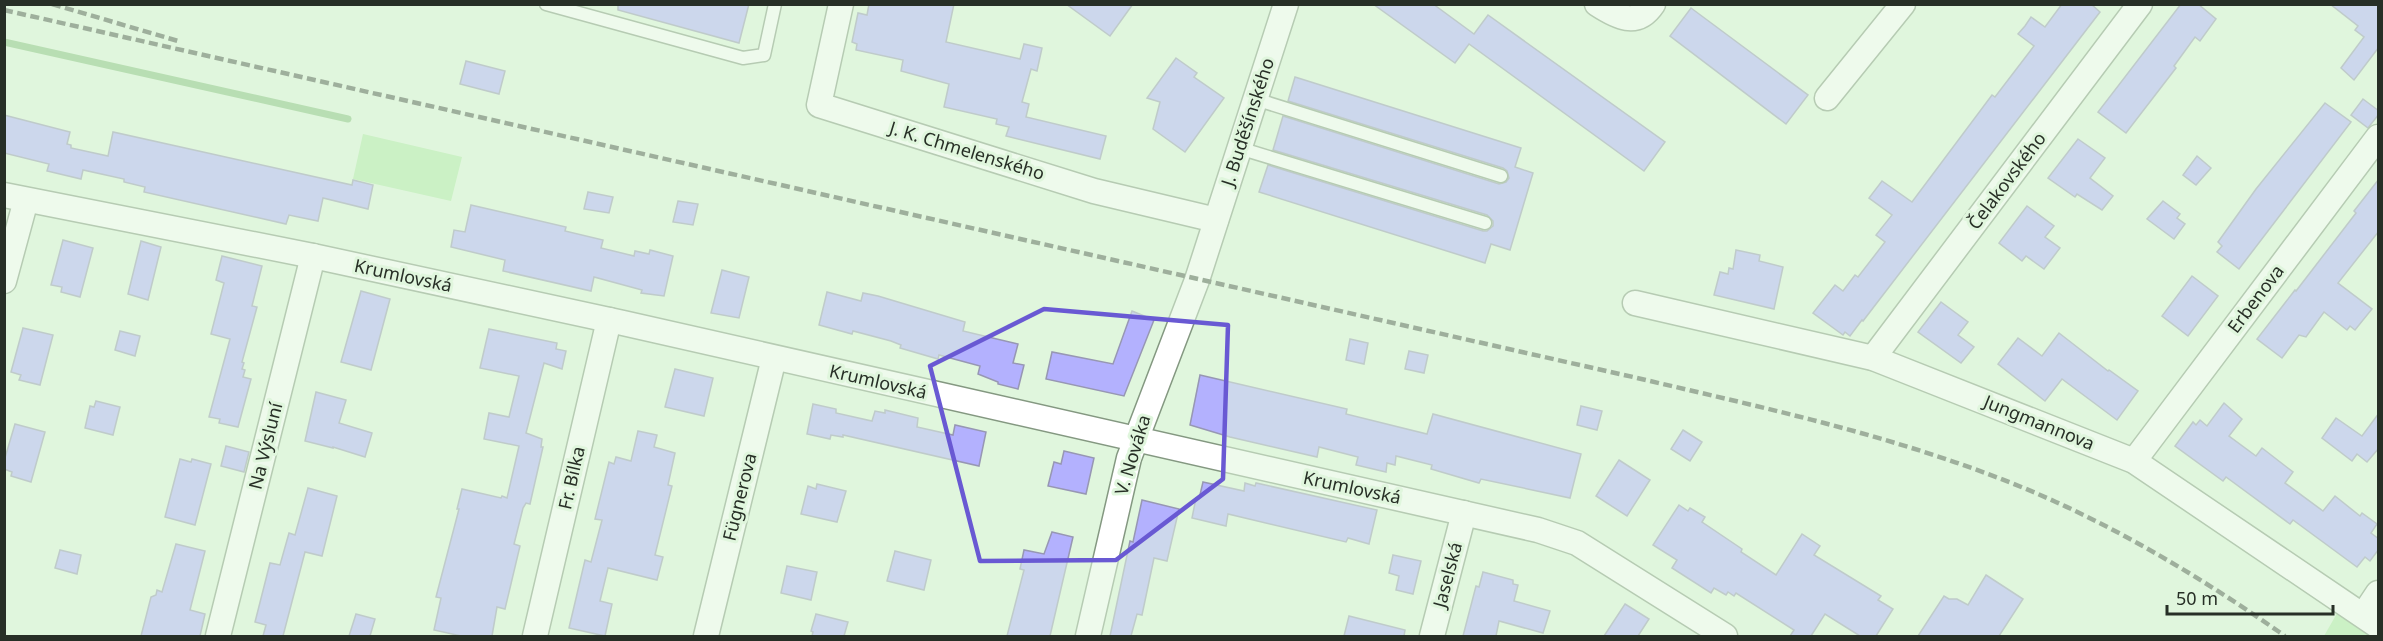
<svg xmlns="http://www.w3.org/2000/svg" width="2383" height="641" font-family="'Noto Sans',sans-serif">
<style>
.green{fill:#b1eaa8}
.lines{fill:none;stroke-linecap:round;stroke-linejoin:round}
.stream{stroke:#88c180;stroke-width:7}
.building{fill:#b3b1fe;stroke:#9797b3;stroke-width:1.5}
.service-casing{stroke:#849881;stroke-width:15}
.minor-casing{stroke:#849881;stroke-width:27}
.service{stroke:#fff;stroke-width:12}
.minor{stroke:#fff;stroke-width:24}
.rail{stroke:#4f5a4e;stroke-width:4.5;stroke-dasharray:9 4.5;stroke-linecap:butt}
.marked{fill:none;stroke:#6959d3;stroke-width:4.5;stroke-linejoin:round}
.labels{text-anchor:middle;stroke-width:6;stroke-linejoin:round;paint-order:stroke}
.street-label{font-size:18px;fill:#272f26;stroke:#e0f6dd}
</style>
<rect width="100%" height="100%" fill="#e0f6dd"/>
<g class="green">
<path d="M363,134L462,157L451,201L353,179Z"/>
<path d="M2343,603L2378,636H2324Z"/>
</g>
<g class="lines">
<path class="stream" d="M4,42L348,119"/>
</g>
<g class="building">
<path d="M618,4H749L739,43L618,10Z"/>
<path d="M869,4H954L946,42L1020,59L1024,44L1042,48L1037,71L1031,69L1022,102L1029,104L1026,117L1106,136L1100,159L1006,136L1009,127L996,124L997,119L944,107L949,84L901,71L903,60L856,50L857,44L852,42L858,13L867,15Z"/>
<path d="M1066,4H1133L1110,36Z"/>
<path d="M1373,4H1433L1474,34L1488,15L1665,142L1644,171L1469,44L1455,63Z"/>
<path d="M2062,4H2091L2100,12L1863,321L1862,320L1850,336L1845,332L1843,335L1813,313L1835,285L1843,291L1855,275L1858,277L1885,242L1876,235L1892,215L1869,198L1882,181L1912,202L1992,95L1995,97L2034,46L2018,34L2025,26L2031,17L2045,27Z"/>
<path d="M2181,4H2198L2216,19L2200,41L2195,37L2174,66L2176,68L2126,133L2098,112Z"/>
<path d="M2330,4H2379V47L2354,80L2341,68L2364,37L2355,30L2358,26Z"/>
<path d="M1691,8L1808,95L1786,124L1670,36Z"/>
<path d="M1176,58L1197,73L1194,77L1224,98L1185,152L1153,129L1160,102L1147,98Z"/>
<path d="M466,61L505,71L499,94L460,84Z"/>
<path d="M1295,77L1521,148L1515,167L1533,173L1510,250L1491,244L1485,263L1259,192L1268,165L1483,231H1487L1493,226V221L1487,215L1273,150L1283,116L1499,184L1506,182L1509,178L1507,171L1503,168L1288,101Z"/>
<path d="M2363,99L2379,111V114L2368,128L2351,115Z"/>
<path d="M2325,103L2351,122L2239,269L2217,252L2222,246L2218,242L2256,189Z"/>
<path d="M4,115L70,132L67,144L71,145V148L108,156L113,132L352,185L353,180L373,185L368,209L323,198L318,221L289,215L286,224L144,192L145,187L124,182V179L83,170L81,179L47,171L49,164L4,153Z"/>
<path d="M2078,139L2105,158L2090,178L2113,196L2102,210L2077,194L2075,197L2048,178Z"/>
<path d="M2197,156L2211,168L2196,185L2183,175Z"/>
<path d="M2379,179V231L2338,283L2372,309L2355,330L2350,326L2347,330L2324,312L2306,337L2299,335L2282,358L2257,339L2295,290L2296,291L2356,213L2354,211Z"/>
<path d="M588,192L613,197L609,213L584,209Z"/>
<path d="M678,201L698,204L693,225L673,222Z"/>
<path d="M2163,201L2180,214L2177,218L2185,224L2174,239L2147,219Z"/>
<path d="M471,205L566,227L565,231L603,240L601,248L634,256L635,251L649,254L650,250L673,256L664,296L641,293L642,290L594,277L591,291L503,271L505,260L451,247L454,230L465,232Z"/>
<path d="M2027,206L2054,226L2045,237L2060,248L2044,269L2026,256L2022,261L1999,243Z"/>
<path d="M63,240L93,248L80,297L61,292L62,287L51,285Z"/>
<path d="M141,241L161,247L148,300L128,294Z"/>
<path d="M1736,250L1760,255L1759,261L1783,267L1774,309L1714,295L1720,272L1728,274L1729,268L1733,269Z"/>
<path d="M222,256L262,266L252,306L257,307L242,362L244,363L242,369L245,370L243,377L251,379L238,427L219,423L220,419L209,417L230,339L211,334L224,283L216,280Z"/>
<path d="M722,270L749,277L739,318L711,313Z"/>
<path d="M2192,276L2218,296L2188,336L2162,316Z"/>
<path d="M361,291L390,299L371,370L341,362Z"/>
<path d="M827,292L861,301L863,293L878,296L965,322L963,331L1018,344L1013,363L1024,365L1018,389L998,384V382L978,374L980,366L939,355L938,359L900,348L901,345L891,341L853,331L852,334L819,325Z"/>
<path d="M1941,302L1968,322L1958,335L1974,347L1961,363L1918,332Z"/>
<path d="M1132,311L1154,320L1124,396L1046,379L1052,352L1113,364Z"/>
<path d="M23,328L53,335L40,385L19,380L21,375L11,372Z"/>
<path d="M489,329L557,343L556,349L566,351L562,369L544,363L526,433L542,439L541,447H543L530,504L526,503L523,508L514,544L520,546L505,609L497,607L492,636H461L434,630L441,598L436,597L459,509H457L462,489L501,498L502,496L507,498L519,446L484,439L489,413L509,417L519,376L480,368Z"/>
<path d="M120,331L140,336L135,356L115,350Z"/>
<path d="M2059,333L2108,371L2109,370L2138,391L2117,420L2062,379L2045,401L1998,364L2018,338L2042,356Z"/>
<path d="M1350,339L1368,343L1364,364L1346,360Z"/>
<path d="M1409,351L1428,355L1424,373L1405,369Z"/>
<path d="M675,369L713,378L704,416L665,407Z"/>
<path d="M1200,375L1347,409L1346,414L1427,434L1433,414L1581,454L1570,498L1481,479L1479,483L1431,469L1432,465L1396,456L1395,465L1387,463L1386,472L1356,465L1358,457L1319,447L1317,457L1230,437L1190,425Z"/>
<path d="M316,392L346,400L339,423L372,433L365,457L333,447V448L305,441Z"/>
<path d="M96,401L120,407L113,435L85,428L90,406L94,407Z"/>
<path d="M2224,403L2242,419L2229,436L2256,456L2262,448L2293,472L2285,483L2323,511L2335,496L2360,516L2362,513L2377,524L2371,533L2379,539V549L2370,561L2365,557L2357,567L2293,520L2290,524L2226,477L2223,481L2175,446L2193,422L2196,425L2200,420L2207,426Z"/>
<path d="M813,404L836,409V413L872,421L875,411L885,413V410L918,418L917,427L953,435L955,425L986,432L979,466L843,435V437L831,435L830,439L807,434Z"/>
<path d="M1581,406L1602,411L1597,430L1577,425Z"/>
<path d="M2379,413V448L2367,462L2357,454L2352,461L2322,438L2336,418L2362,436Z"/>
<path d="M15,424L45,432L31,482L11,476L12,472L4,469V461Z"/>
<path d="M1683,430L1702,442L1690,461L1671,449Z"/>
<path d="M638,431L657,435L654,447L675,453L668,485L672,486L655,555L663,557L657,580L608,568L600,601L612,604L605,636L569,628L585,560L591,562L602,520L595,519L609,462L614,464L616,457L631,461Z"/>
<path d="M226,446L249,452L244,472L221,466Z"/>
<path d="M1064,451L1094,458L1086,494L1048,486L1054,462L1061,464Z"/>
<path d="M180,459L191,462L192,459L211,464L195,525L165,517Z"/>
<path d="M1619,460L1650,480L1627,516L1596,496Z"/>
<path d="M1203,482L1244,491L1245,483L1255,486L1256,483L1377,510L1369,544L1348,538L1346,542L1228,514L1226,526L1192,518L1196,498L1199,499Z"/>
<path d="M817,484L846,491L837,522L801,514L808,486L816,489Z"/>
<path d="M308,488L337,496L322,556L305,552L283,636H263L266,625L255,622L270,563L280,565L289,533L295,535Z"/>
<path d="M1142,500L1179,509L1167,561L1154,558L1142,615L1137,614L1131,636H1110L1130,541L1133,542Z"/>
<path d="M1679,505L1688,511L1690,508L1705,517L1702,522L1742,549L1741,552L1776,575L1802,534L1820,546L1814,555L1881,596L1878,600L1893,609L1876,636H1860L1825,614L1811,636H1790L1794,630L1736,593L1734,596L1728,592L1726,595L1714,588L1711,593L1672,568L1677,560L1653,545Z"/>
<path d="M1052,532L1073,537L1050,636H1007L1024,570L1020,569L1024,550L1044,554Z"/>
<path d="M176,544L205,551L190,610L205,614L200,636H141L151,597L156,595L157,590L162,592Z"/>
<path d="M60,550L81,555L77,574L55,568Z"/>
<path d="M895,551L931,560L924,590L887,581Z"/>
<path d="M1393,555L1421,561L1413,594L1396,590L1399,576L1389,573Z"/>
<path d="M787,566L817,572L811,600L781,593Z"/>
<path d="M1483,572L1513,580V584L1518,585L1514,601L1550,611L1543,633L1499,621L1496,636H1463L1476,586L1479,587Z"/>
<path d="M1986,575L2023,599L1999,636H1918L1944,596L1949,599H1957L1968,605Z"/>
<path d="M1625,604L1649,619L1638,636H1604Z"/>
<path d="M356,614L375,619L370,636H349Z"/>
<path d="M816,614L848,622L844,636H812L813,632L811,631Z"/>
<path d="M1349,616L1405,630L1404,636H1344Z"/>
</g>
<g class="lines">
<g class="service-casing">
<g id="service">
<path d="M546,4L743,58L764,55L775,4"/>
<path d="M1255,99L1501,176"/>
<path d="M1239,148L1485,223"/>
</g>
</g>
<g class="minor-casing">
<g id="minor">
<path d="M841,4L819,105L1094,191L1216,220"/>
<path d="M1597,4C1617,17 1637,28 1653,4"/>
<path d="M1827,98L1903,4"/>
<path d="M4,195L313,256L623,323L1538,530L1577,543L1725,636"/>
<path d="M4,281L26,200"/>
<path d="M1635,303L1873,358L2134,461L2378,626"/>
<path d="M1873,358L2140,4"/>
<path d="M2134,461L2378,137"/>
<path d="M2364,614L2378,593"/>
<path d="M218,636L313,256"/>
<path d="M535,636L609,320"/>
<path d="M706,636L774,358"/>
<path d="M1088,636L1129,458L1197,280L1286,4"/>
<path d="M1432,636L1464,513"/>
</g>
</g>
<use href="#service" class="service"/>
<use href="#minor" class="minor"/>
<g class="rail">
<path d="M52,4L178,41"/>
<path d="M4,10L1633,377C1752,405 1873,431 1988,474C2094,513 2192,571 2285,636"/>
</g>
</g>
<path d="M0 0H2383V641H0ZM1044,309L1228,325L1223,479L1116,560L980,561L930,366Z" fill="#e0f6dd" fill-opacity=".55" fill-rule="evenodd"/>
<path class="marked" d="M1044,309L1228,325L1223,479L1116,560L980,561L930,366Z"/>
<g class="labels">
<g class="street-label">
<text transform="translate(1248 122) rotate(-72)" y="6">J. Buděšínského</text>
<text transform="translate(967 151) rotate(17)" y="6">J. K. Chmelenského</text>
<text transform="translate(2007 181) rotate(-53)" y="6">Čelakovského</text>
<text transform="translate(403 276) rotate(12)" y="6">Krumlovská</text>
<text transform="translate(2256 299) rotate(-53)" y="6">Erbenova</text>
<text transform="translate(878 382) rotate(13)" y="6">Krumlovská</text>
<text transform="translate(2039 423) rotate(22)" y="6">Jungmannova</text>
<text transform="translate(266 446) rotate(-76)" y="6">Na Výsluní</text>
<text transform="translate(1133 455) rotate(-73)" y="6">V. Nováka</text>
<text transform="translate(572 478) rotate(-77)" y="6">Fr. Bílka</text>
<text transform="translate(1352 488) rotate(12)" y="6">Krumlovská</text>
<text transform="translate(740 497) rotate(-76)" y="6">Fügnerova</text>
<text transform="translate(1448 575) rotate(-75)" y="6">Jaselská</text>
</g>
</g>
<rect width="2383" height="641" fill="none" stroke="#272f26" stroke-width="12"/>
<path d="M2167 605v9h166v-9" fill="none" stroke="#272f26" stroke-width="3"/>
<text x="2176" y="605" font-size="18" fill="#272f26" stroke="#e0f6dd" stroke-width="4.5" paint-order="stroke">50 m</text>
</svg>
